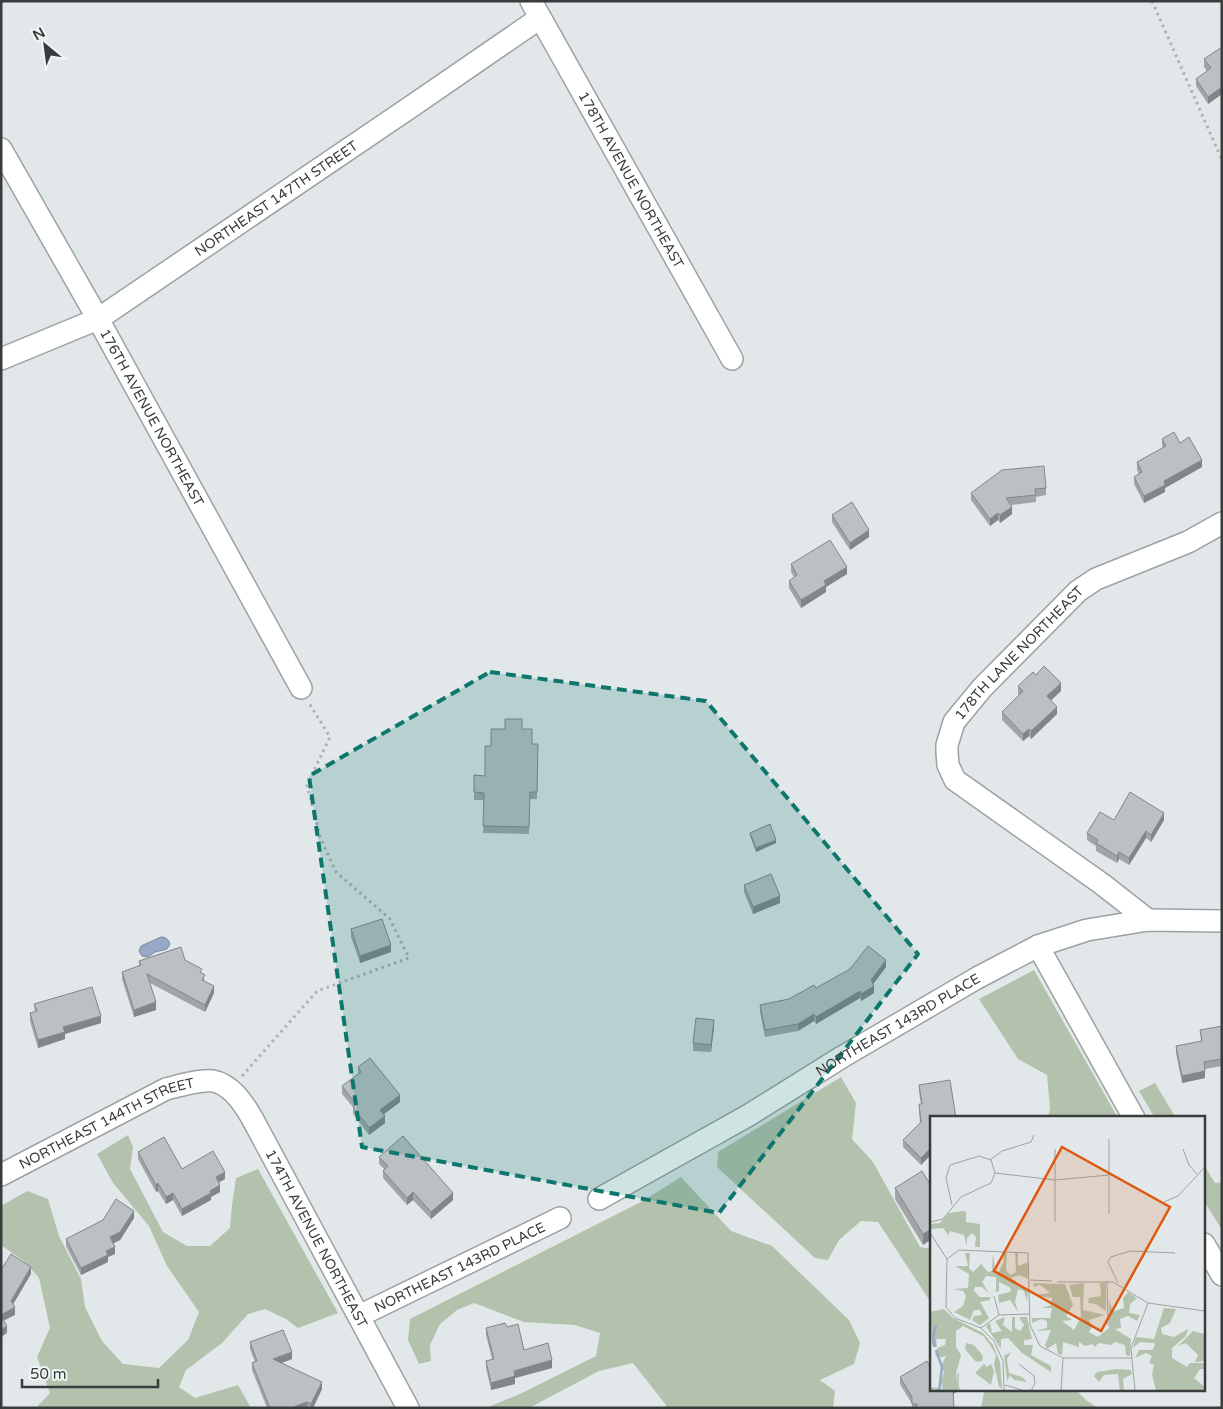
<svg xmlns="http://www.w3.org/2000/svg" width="1223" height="1409" font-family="'Varela Round',sans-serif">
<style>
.green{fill:#b2c2ac}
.water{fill:#98a9c8;stroke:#7c889e}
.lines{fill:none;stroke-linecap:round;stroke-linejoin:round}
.minor-casing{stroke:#9ca2a2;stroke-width:24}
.path{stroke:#acb1b1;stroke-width:3;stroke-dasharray:2.5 4;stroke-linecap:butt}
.minor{stroke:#fff;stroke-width:21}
.wall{fill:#a1a5a8}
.shaded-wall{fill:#838688}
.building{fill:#bbc0c3;stroke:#838688}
.marked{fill:#0f766e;fill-opacity:0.2;stroke:#0f766e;stroke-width:4;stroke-dasharray:10 6;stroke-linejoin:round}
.labels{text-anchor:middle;stroke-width:4.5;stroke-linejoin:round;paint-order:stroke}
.street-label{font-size:14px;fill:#393c3c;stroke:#eff6f6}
.inset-river{fill:none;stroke:#98a9c8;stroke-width:2.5}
.inset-road{fill:none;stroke:#9ea3a4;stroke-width:1}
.view{fill:#df580e;fill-opacity:0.15;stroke:#df580e;stroke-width:2.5}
.inset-edge{fill:none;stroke:#393c3c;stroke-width:2.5}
</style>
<rect width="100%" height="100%" fill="#e2e8e9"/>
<g class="green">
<path d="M1034,970L1118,1118H1048L1050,1108L1047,1075L1018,1059L979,999Z"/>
<path d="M841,1077L856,1103L852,1139L873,1162L920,1247L932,1249V1304L878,1222L861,1221L839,1240L828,1260L815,1258L717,1167L718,1152Z"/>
<path d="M1155,1083L1176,1118H1155L1139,1091Z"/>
<path d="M128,1135L133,1147L130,1169L163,1232L187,1246H210L230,1228L232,1205L236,1178L258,1169L338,1313L298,1328L286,1319L265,1309L248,1314L222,1343L186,1370L179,1387L195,1398L238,1385L251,1408H36L50,1393L37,1357L50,1328L39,1278L25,1262L1,1245V1206L27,1191L48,1199L59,1236L81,1279L85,1307L102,1341L123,1364L159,1368L188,1340L199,1312L167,1266L149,1226L113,1183L97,1154Z"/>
<path d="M1204,1165L1215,1183L1222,1182V1230L1204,1201Z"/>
<path d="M681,1177L731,1231L772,1246L849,1320L860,1343L854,1364L820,1380L835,1391L833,1408H666V1405L633,1363L599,1371L529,1408H486L520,1394L596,1356L600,1333L575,1325L524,1322L474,1303L457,1310L440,1324L430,1345L431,1361L419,1364L408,1340L410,1319L641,1202Z"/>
<path d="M982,1390H1076L1087,1401L1098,1408H981L984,1393Z"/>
</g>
<path class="water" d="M161,937C166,937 168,939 170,944L167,949L155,952L148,957L142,956L139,951L141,946Z"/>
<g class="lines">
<g class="minor-casing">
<g id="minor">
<path id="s1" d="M531,1L732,359"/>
<path id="s2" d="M1,149L98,319L301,688"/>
<path id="s3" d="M1,359L98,319L412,106L540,18"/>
<path id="s4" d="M1148,920L1102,884L955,780L948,765L947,752V745L954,722L982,688L1078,591L1096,579L1188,542L1222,523"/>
<path d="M1038,946L1134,1118"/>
<path id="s5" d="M1,1175L166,1089C178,1086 202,1079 213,1081C231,1084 244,1104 252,1118L408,1408"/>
<path id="s6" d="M599,1199L749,1115L842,1057L977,978L1038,946L1087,930L1148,920L1222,921"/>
<path d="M1204,1244L1222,1275"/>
<path id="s7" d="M359,1316L560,1218"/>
</g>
</g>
<g class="path">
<path d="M1152,1L1222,160"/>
<path d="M242,1076L317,991L409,958L390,919L336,872L320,837L307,785L330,737L309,703"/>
</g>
<use href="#minor" class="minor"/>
</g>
<g class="wall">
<path d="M1222,47V94L1208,104L1196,86V79L1207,71L1204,67V59Z"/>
<path d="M1162,439L1180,443L1202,467L1165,488V492L1144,503L1134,484V477L1139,474L1137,470V462L1163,448L1162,446Z"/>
<path d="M1046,488V495L1036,497V502L1011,505L1012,514L1000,523L998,520L990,526L971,500V493Z"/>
<path d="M832,515L869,537L850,550L832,522Z"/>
<path d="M791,564L847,574L826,587V592L801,608L789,588V581L794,577L791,572Z"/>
<path d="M1036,675L1061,691L1051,700L1057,714L1031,739L1029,736L1023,741L1002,720V712L1019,695L1018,694V686Z"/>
<path d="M505,729H522L532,744H538L537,799H530L529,834L483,833L484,800H474V775L485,776L491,746Z"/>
<path d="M1114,820H1164L1151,842L1146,838L1129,865L1119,859L1117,863L1096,851V846L1087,840V833Z"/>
<path d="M750,833L776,843L756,852L750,836Z"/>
<path d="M744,885L780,903L753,914L744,892Z"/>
<path d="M351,929L391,952L360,963L351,937Z"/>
<path d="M185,960L202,973L205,982L214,993L205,1012L150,983L156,1010L134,1017L122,979V972L139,966V961Z"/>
<path d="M886,967L873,984L874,993L861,1001L860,998L816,1024L814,1021L798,1031L765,1037L760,1012V1005L789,999L816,988Z"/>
<path d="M34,1004L101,1023L65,1034V1039L38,1048L30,1021V1013L35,1012Z"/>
<path d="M1222,1026V1066L1205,1069V1078L1182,1083L1176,1053V1046L1201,1041L1200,1030Z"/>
<path d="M714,1027L711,1052L693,1051V1043Z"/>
<path d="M358,1067L400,1102L384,1114L385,1123L369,1135L353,1114V1107L342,1094V1086L358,1074Z"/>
<path d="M919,1085L932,1118L921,1165L903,1147V1140L920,1123L919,1111V1104H921L919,1092Z"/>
<path d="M138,1152L182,1169L225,1179L219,1182L220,1192L211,1197V1200L182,1216L173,1200L166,1204L158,1191L156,1192L138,1159Z"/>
<path d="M379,1157L453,1200L431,1219L413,1200L407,1205L383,1178V1171L384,1169L379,1164Z"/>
<path d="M932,1187L923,1245L895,1199V1188Z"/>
<path d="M134,1218L120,1240L113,1243L115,1254L108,1257V1262L81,1275L66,1246V1239Z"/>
<path d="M507,1327L524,1350L552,1368L515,1378V1384L491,1390L486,1368V1361L492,1359L486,1335V1328Z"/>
<path d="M250,1342L292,1359L282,1363L322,1389L313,1408H267L252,1370V1363L255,1362L250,1349Z"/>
<path d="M900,1377L932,1390H959L953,1394L954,1408H912V1404L900,1384Z"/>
</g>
<g class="shaded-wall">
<path d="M1222,87V94L1208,104V97Z"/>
<path d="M1202,460V467L1165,488V492L1144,503V496L1164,481Z"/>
<path d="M1012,507V514L1000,523V515Z"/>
<path d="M998,513V520L990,526V519Z"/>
<path d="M869,530V537L850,550V543Z"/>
<path d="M847,567V574L826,587V592L801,608V600L824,581Z"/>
<path d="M1061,683V691L1047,704V696Z"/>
<path d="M1057,707V714L1031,739V731Z"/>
<path d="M1029,729V736L1023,741V734Z"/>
<path d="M1164,813V820L1151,842V835Z"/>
<path d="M1146,831V838L1129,865V858Z"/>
<path d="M776,840V843L756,852V848Z"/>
<path d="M1119,852V859L1117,863V856Z"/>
<path d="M780,896V903L753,914V907Z"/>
<path d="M391,945V952L360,963V956Z"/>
<path d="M886,960V967L871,987V980Z"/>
<path d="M214,986V993L205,1012V1005Z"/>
<path d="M874,986V993L861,1001V994Z"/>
<path d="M860,991V998L816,1024V1017Z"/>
<path d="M156,1002V1010L134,1017V1010Z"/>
<path d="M814,1014V1021L798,1031V1024Z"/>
<path d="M101,1016V1023L65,1034V1039L38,1048V1040L63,1027Z"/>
<path d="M714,1020V1027L711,1052V1045Z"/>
<path d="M1205,1071V1078L1182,1083V1076Z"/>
<path d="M400,1095V1102L380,1117V1110Z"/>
<path d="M385,1116V1123L369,1135V1128Z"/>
<path d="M932,1147V1154L921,1165V1158Z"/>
<path d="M225,1172V1179L216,1184V1177Z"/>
<path d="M158,1183V1191L156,1192V1185Z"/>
<path d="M220,1185V1192L211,1197V1200L182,1216V1209L210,1191Z"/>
<path d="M413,1192V1200L407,1205V1198Z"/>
<path d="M173,1193V1200L166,1204V1197Z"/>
<path d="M453,1193V1200L431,1219V1212Z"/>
<path d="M134,1211V1218L120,1240L110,1245V1237Z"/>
<path d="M932,1229V1239L923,1245V1234Z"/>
<path d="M115,1247V1254L108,1257V1262L81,1275V1268L106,1251Z"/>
<path d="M31,1267V1274L11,1308V1301Z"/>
<path d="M15,1307V1315L1,1322V1315Z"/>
<path d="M7,1326V1333L1,1337V1330Z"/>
<path d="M292,1352V1359L273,1366V1359Z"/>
<path d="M552,1360V1368L515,1378V1384L491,1390V1383L514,1371Z"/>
<path d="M322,1382V1389L313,1408H311V1404Z"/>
<path d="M953,1390H959L953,1394Z"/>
<path d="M307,1402V1408H291Z"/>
</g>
<g class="building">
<path d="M1222,47V87L1208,97L1196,79L1211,68L1204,59Z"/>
<path d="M1174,432L1180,443L1189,437L1202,460L1164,481L1165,485L1144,496L1134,477L1142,472L1137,462L1166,446L1162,439Z"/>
<path d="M1044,466L1046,488L1035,489L1036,495L1006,498L1012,507L1000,515L998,513L990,519L971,493L1002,470Z"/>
<path d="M852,502L869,530L850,543L832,515Z"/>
<path d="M830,540L847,567L824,581L826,585L801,600L789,581L797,575L791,564Z"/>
<path d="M1044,666L1061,683L1047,696L1057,707L1031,731L1029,729L1023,734L1002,712L1023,691L1018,686L1033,672L1036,675Z"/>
<path d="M505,719H522V729H532V744H538L537,792H530L529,827L483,826L484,793L474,792V775L485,776V746H491V729H505Z"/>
<path d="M1130,792L1164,813L1151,835L1146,831L1129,858L1119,852L1117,856L1096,843L1098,840L1087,833L1100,812L1114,820Z"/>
<path d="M770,824L776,840L756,848L750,833Z"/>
<path d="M771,874L780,896L753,907L744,885Z"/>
<path d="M382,919L391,945L360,956L351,929Z"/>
<path d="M868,946L886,960L871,980L874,986L861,994L860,991L816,1017L814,1014L798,1024L765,1030L760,1005L789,999L814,985L816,988L850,969Z"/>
<path d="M181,947L185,960L202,969L200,972L205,975L202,980L214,986L205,1005L147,974L156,1002L134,1010L122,972L141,965L139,961Z"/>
<path d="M92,987L101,1016L63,1027L65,1032L38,1040L30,1013L37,1011L34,1004Z"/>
<path d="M696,1018L714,1020L711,1045L693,1043Z"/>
<path d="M1222,1026V1059L1204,1062L1205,1071L1182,1076L1176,1046L1202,1041L1200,1030Z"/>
<path d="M370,1058L400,1095L380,1110L385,1116L369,1128L353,1107L356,1104L342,1086L361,1072L358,1067Z"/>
<path d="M950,1080L956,1118H932V1147L921,1158L903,1140L921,1122L919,1104H922L919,1085Z"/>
<path d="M403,1136L453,1193L431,1212L413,1192L407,1198L383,1171L388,1166L379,1157Z"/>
<path d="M164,1137L182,1169L213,1151L225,1172L216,1177L220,1185L210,1191L211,1193L182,1209L173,1193L166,1197L158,1183L156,1185L138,1152Z"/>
<path d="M922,1171L932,1187V1229L923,1234L895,1188Z"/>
<path d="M116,1199L134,1211L120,1232L110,1237L115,1247L106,1251L108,1255L81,1268L66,1239L103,1220Z"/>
<path d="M11,1254L31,1267L11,1301L15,1307L1,1315V1270Z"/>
<path d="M1,1316L7,1326L1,1330Z"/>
<path d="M505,1323L507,1327L518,1324L524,1350L548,1343L552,1360L514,1371L515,1376L491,1383L486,1361L494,1359L486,1328Z"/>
<path d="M283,1330L292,1352L273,1359L322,1382L311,1404L307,1402L291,1408H270L252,1363L257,1361L250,1342Z"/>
<path d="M927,1361L932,1369V1390H953L954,1408H917V1404H912V1397L900,1377Z"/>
</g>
<path class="marked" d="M490,672L706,701L918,954L719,1213L362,1147L309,776Z"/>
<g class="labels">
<g class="street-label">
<text dy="5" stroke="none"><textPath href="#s1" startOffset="205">178TH AVENUE NORTHEAST</textPath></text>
<text dy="5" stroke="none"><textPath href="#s3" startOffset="320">NORTHEAST 147TH STREET</textPath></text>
<text dy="5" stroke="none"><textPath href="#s2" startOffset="308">176TH AVENUE NORTHEAST</textPath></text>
<text dy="5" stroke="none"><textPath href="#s4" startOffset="394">178TH LANE NORTHEAST</textPath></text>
<text dy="5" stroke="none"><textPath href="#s6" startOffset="346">NORTHEAST 143RD PLACE</textPath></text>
<text dy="5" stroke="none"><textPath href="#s5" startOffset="118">NORTHEAST 144TH STREET</textPath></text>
<text dy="5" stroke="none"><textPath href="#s5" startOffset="426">174TH AVENUE NORTHEAST</textPath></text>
<text dy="5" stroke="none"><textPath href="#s7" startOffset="112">NORTHEAST 143RD PLACE</textPath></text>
</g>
</g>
<g transform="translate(930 1116)">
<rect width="275" height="275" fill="#e2e8e9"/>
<path d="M33,95L36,96V106L50,108V131H45L46,121L42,117L37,122V130L34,119L20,115L18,119L13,112L1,113V108L10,107L19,97ZM35,137H40L39,152L43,156L51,148L58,156L62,155L63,137L65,155L69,156L74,145L72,137H77L76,154L80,159L86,156L85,137H88V150L98,146V163L90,159L81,162L86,165V169L98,174L97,186L94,175L88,173L85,186L88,196L80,184L69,187L68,179L80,176L81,172L69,166V175L66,176V161L56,160L52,166L59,177L52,171H45L44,175L50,181H60V184L50,186L59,202L50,209L42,204L44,200L52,199L50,194H44L40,204L24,196L33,190L36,180L33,175L23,173L38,172L39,158L25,150H38ZM104,167L135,168L143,189L136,200L142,204L132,205L144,214L151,201L150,181H143L139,169L154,167L153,194L175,199L159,204L162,211L159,216L168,221L179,212V183L182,194L185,195L194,192L193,182L198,176L207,182L200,188L199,197L210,199L207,205L198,200L190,203L191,212L185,213L201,223L200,240L196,239L195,229L185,226L181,229L169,227L164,231L163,228L155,230L149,226V231L133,226L132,239L128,238L126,227L117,233L115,229L121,214L105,215L117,212V205L111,203L102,207V202H120L122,192H112L121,189L122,182L103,179L120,177L110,169L103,171ZM170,167H176V195L166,188L158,187L159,182L171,180ZM234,192L246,193L240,207L231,212L232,218L244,221L258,213L256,220L242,232V242L257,251L260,247H275V253H270L264,262L275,271V275H226L222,258L224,249L219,247L222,240L216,237L205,242L209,234H222L225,230L224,227L210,226L203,232L206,221L224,223ZM14,193L23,202L53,217L63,229L70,246L72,272L69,271L64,248L66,239L60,229L53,220L33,210L26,215V231L31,239L26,257L28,275H0L1,271L13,273L11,266L14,256L11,250L16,240L8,242L5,238L8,232L15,229L16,223H6L7,231L2,230L0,196ZM75,201L73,209L82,216V201H85V212L90,215L94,209L89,201H97L102,223L94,224V229H103L101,239L121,250V256L92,237L78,222L71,223V233L56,210L60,207L62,217L72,215L65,205ZM263,215L275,218V245L265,246L268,239L256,227L248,230ZM36,227L44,229L53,240L52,245L46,246L35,233ZM81,236L77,243L79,257L92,261L97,266L84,264L80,259L77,265L74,240ZM54,248L57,251L61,248L64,255L61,269L45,257ZM186,253L201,254L202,258L193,263L194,275H190L188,258L174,259L169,266L164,260L167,256Z" fill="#b2c2ac"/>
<path class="inset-river" d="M5,231L3,221L6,209M6,234L12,251L9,275"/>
<path class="inset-road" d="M125,33V106M253,33L259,49L267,58M60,44L72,35L101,26L104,19M65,57L125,64L179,59M234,86L248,80L275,51M179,98V23M0,106L13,103L31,81L61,67L65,57L61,44L49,40L20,49L16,62L22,89M0,117L17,143L16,191L25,202L51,212L64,225L73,245L74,275M17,143L29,134L98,137L100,209L110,230L133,242H202M100,164L122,165M177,165L178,210M127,166H183L218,187L275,195M188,167L178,146L181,141L200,135L245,137M64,180L69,199M51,212L69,199L99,198M89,248L104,260L105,267L101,275M28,257V271L31,275M75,269L95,275M131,275L133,242M205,275L201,232L218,187"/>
<path class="view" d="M132,31L240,91L171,215L64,155Z"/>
<rect width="275" height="275" class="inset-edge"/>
</g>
<rect width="1223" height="1409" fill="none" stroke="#393c3c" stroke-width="5"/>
<g transform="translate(45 45) rotate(331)" stroke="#eff6f6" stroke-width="4" paint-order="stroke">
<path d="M0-4L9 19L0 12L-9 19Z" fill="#393c3c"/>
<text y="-8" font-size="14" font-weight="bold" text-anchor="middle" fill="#393c3c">N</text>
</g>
<path d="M22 1379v8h136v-8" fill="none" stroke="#393c3c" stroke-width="2.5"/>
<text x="30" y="1379" font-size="15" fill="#393c3c" stroke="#eff6f6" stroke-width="4" paint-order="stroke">50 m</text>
</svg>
